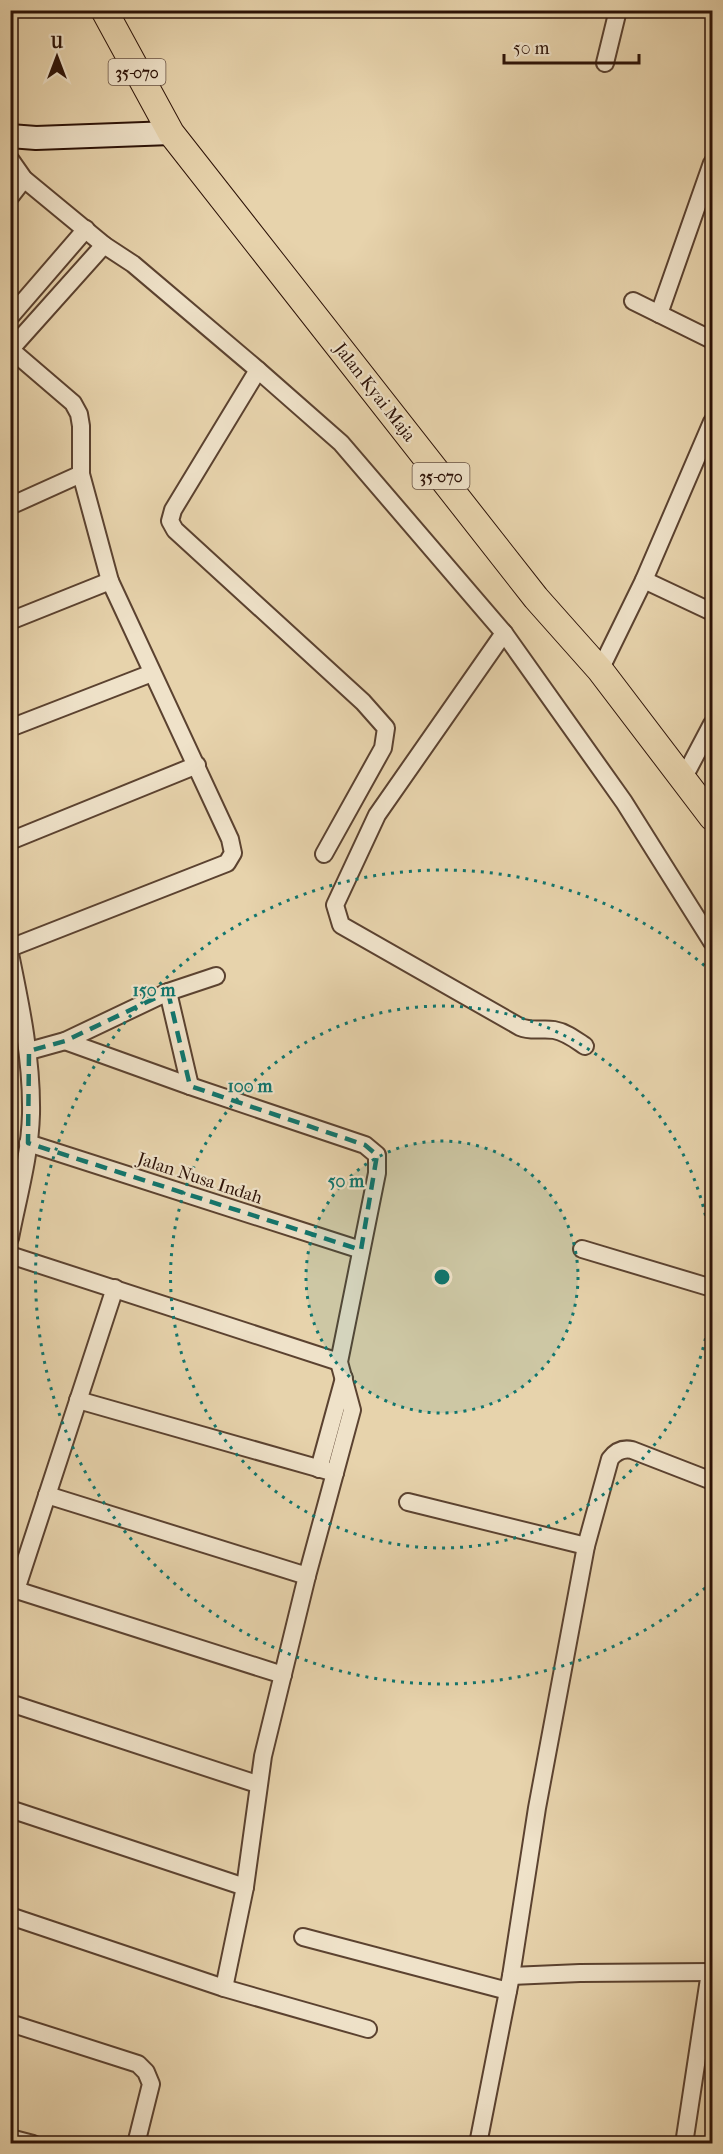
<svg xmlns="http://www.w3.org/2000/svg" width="723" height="2154" font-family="'IM FELL French Canon',serif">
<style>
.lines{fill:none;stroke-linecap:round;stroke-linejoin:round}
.street-casing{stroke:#5b4230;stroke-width:20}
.secondary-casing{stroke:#2c1207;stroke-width:26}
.primary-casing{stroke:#2c1207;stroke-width:28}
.street{stroke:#efe2c9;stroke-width:16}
.secondary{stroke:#efe2c9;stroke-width:22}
.primary{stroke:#e7d3ac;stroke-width:26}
.marked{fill:none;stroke:#0f766e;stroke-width:4.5;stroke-dasharray:12 8;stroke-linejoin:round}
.ring{fill:none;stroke:#0f766e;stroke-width:3;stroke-dasharray:3 6}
.labels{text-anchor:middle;stroke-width:4.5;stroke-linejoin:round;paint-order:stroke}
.shield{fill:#efe2c9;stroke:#665041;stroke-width:1.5}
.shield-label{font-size:16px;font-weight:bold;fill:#2c1207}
.street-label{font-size:18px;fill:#2c1207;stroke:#efe2c9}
.centre{fill:#0f766e;stroke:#efe2c9;stroke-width:3}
.ring-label{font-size:18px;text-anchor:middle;font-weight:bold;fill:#0f766e;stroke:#efe2c9;stroke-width:4.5;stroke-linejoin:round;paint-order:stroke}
</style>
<rect width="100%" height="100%" fill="#e7d3ac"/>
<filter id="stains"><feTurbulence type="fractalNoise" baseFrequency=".00333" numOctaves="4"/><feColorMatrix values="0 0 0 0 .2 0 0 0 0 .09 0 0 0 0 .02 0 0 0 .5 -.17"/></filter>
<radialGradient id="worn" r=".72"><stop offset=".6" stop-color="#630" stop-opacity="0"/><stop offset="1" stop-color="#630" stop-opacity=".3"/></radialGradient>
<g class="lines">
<g class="street-casing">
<g id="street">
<path d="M605,63L618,10"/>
<path d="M10,159L24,179L104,245L133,264L258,370L341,443L504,633L624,802L712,942"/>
<path d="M10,197L24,179"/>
<path d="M633,301L712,340"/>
<path d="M659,314L712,163"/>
<path d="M10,317L86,229"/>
<path d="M10,349L73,403L79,414L81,426V474L110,581L230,839L233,853L227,863L10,948"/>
<path d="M10,350L104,245"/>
<path d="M258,370L173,510L170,521L175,530L363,702L386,728L383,748L324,854"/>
<path d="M10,506L81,474"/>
<path d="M644,580L712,612"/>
<path d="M10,621L110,581"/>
<path d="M504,633L377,815L335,905L341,925L520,1027C532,1032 542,1028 554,1030C566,1032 576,1040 585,1046"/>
<path d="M600,670L644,580L712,422"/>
<path d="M10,728L152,673"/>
<path d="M683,779L712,724"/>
<path d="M10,841L197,765"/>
<path d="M10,954C21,1007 32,1060 31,1114C30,1155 18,1197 10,1238"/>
<path d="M168,992L190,1086"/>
<path d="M65,1041L190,1086L365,1145L377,1155V1173L339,1362L352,1410L307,1576L263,1756L245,1887L224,1988"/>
<path d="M29,1051L65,1041L168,992L216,976"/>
<path d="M28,1143L361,1250"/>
<path d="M582,1249L712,1288"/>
<path d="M10,1255L339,1362"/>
<path d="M78,1400L335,1473"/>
<path d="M319,1469L344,1378"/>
<path d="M47,1495L307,1576"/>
<path d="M408,1502L586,1546"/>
<path d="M10,1588L283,1675"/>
<path d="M16,1590L115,1288"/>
<path d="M10,1703L257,1784"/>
<path d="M10,1809L245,1887"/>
<path d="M10,1916L224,1988L368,2029"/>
<path d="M303,1937L508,1991"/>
<path d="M511,1976L580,1973L712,1972"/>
<path d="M10,2023L138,2064L146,2072L151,2084L136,2144"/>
<path d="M10,2138L33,2144"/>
<path d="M478,2144L511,1976L537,1808L586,1546L610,1459C616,1451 623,1448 632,1450L712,1481"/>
<path d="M684,2144L710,1972"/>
</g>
</g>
<g class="secondary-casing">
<path id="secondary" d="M10,136L36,138L171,133"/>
</g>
<g class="primary-casing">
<path id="primary" d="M104,10L171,133L536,598L600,670L712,817"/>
</g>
<use href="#street" class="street"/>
<use href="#secondary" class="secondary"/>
<use href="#primary" class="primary"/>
</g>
<path class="marked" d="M168,992L190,1086L365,1145L377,1155L361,1250L28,1143L29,1051L65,1041Z"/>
<circle cx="442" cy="1277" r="136" fill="#0f766e" fill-opacity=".12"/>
<g class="ring">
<circle cx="442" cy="1277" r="136"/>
<path d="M712 1294A271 271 0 1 1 712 1260"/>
<path d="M712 1582A407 407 0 1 1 712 972"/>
</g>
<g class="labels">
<g class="shield">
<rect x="108.5" y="59" width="57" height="26" rx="4.5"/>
<rect x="412.5" y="463" width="57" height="26" rx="4.5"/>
</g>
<g class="shield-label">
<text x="137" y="78">35-070</text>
<text x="441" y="482">35-070</text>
</g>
<g class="street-label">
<text transform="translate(375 392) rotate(52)" y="6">Jalan Kyai Maja</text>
<text transform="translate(200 1178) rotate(18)" y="6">Jalan Nusa Indah</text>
</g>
</g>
<circle cx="442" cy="1277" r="9" class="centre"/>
<g class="ring-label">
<text x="154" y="996">150 m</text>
<text x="250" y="1092">100 m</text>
<text x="346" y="1187">50 m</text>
</g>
<rect width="723" height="2154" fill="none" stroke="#e7d3ac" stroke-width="36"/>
<rect x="12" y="12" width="699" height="2130" fill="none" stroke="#2c1207" stroke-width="3"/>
<rect x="18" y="18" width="687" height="2118" fill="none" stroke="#2c1207" stroke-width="1.5"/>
<g transform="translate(57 57)" stroke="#efe2c9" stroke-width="4.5" paint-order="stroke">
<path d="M0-4.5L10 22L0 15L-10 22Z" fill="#2c1207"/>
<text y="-9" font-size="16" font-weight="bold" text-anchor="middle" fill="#2c1207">U</text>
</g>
<path d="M504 54v9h135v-9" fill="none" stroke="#2c1207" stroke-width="3"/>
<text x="513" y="54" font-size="18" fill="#2c1207" stroke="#efe2c9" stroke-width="4.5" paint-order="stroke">50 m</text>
<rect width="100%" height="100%" filter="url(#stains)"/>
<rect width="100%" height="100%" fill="url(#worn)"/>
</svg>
